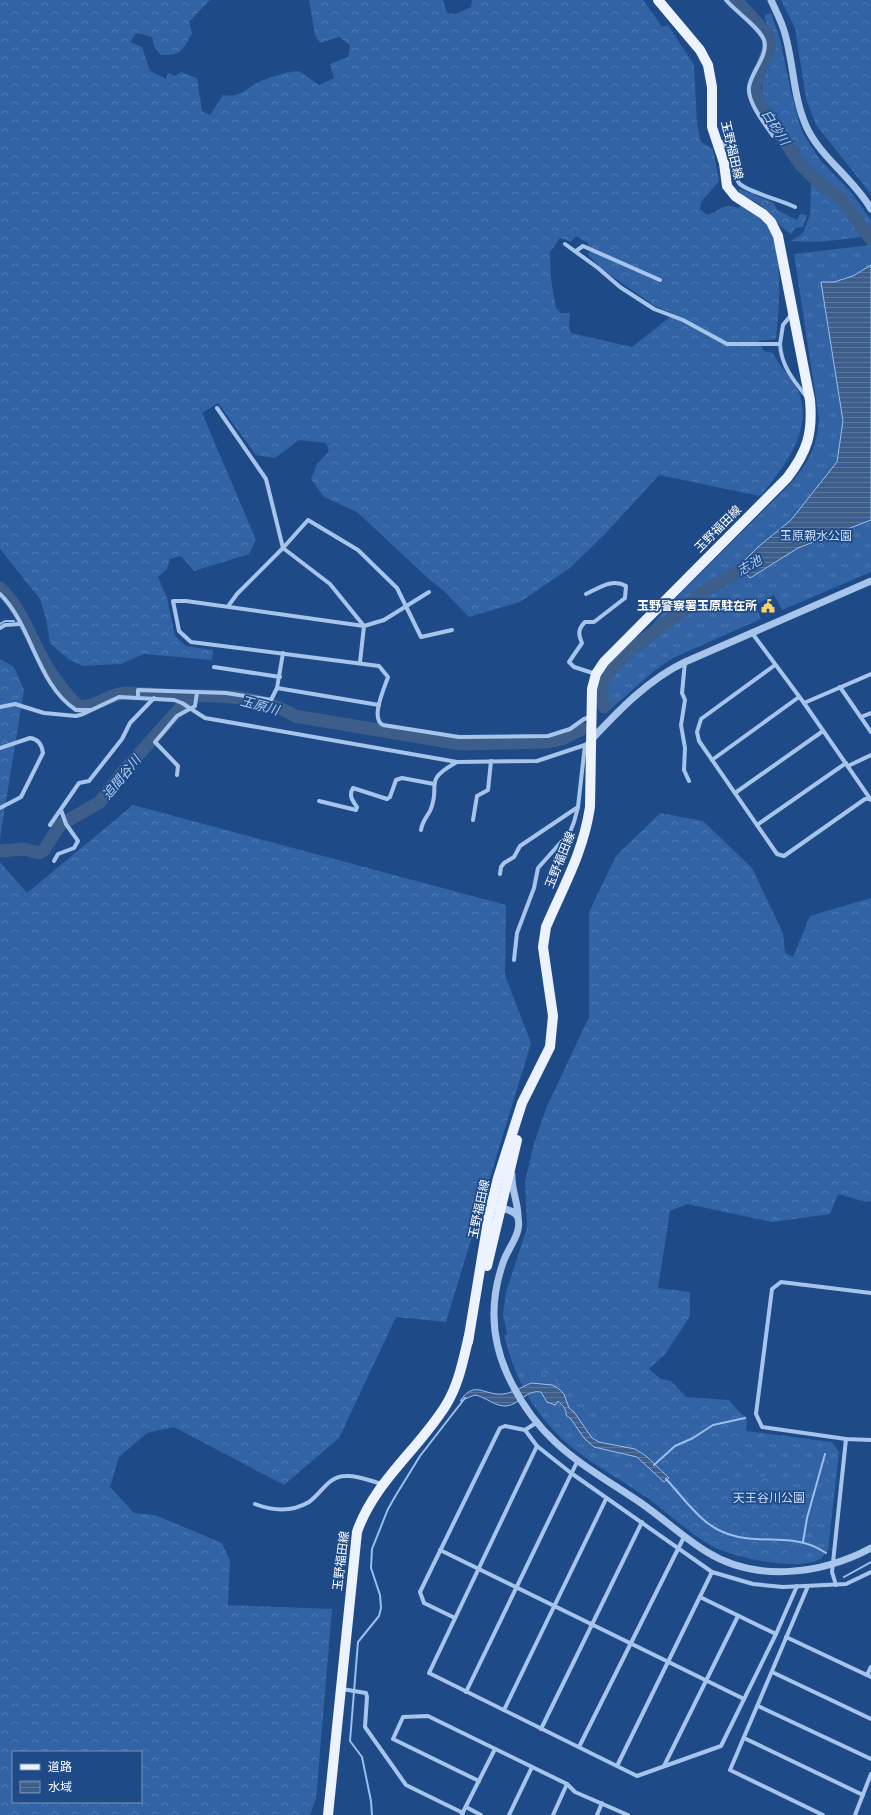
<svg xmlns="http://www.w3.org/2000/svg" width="871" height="1815" font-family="Manrope,'Noto Sans JP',sans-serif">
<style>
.grass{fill:url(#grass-tufts)}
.forest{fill:url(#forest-crowns);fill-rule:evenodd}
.water{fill:url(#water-rules);stroke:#9bbfed}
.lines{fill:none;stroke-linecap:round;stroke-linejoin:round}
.stream{stroke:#9bbfed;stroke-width:2}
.river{stroke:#3d5e8a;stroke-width:13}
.minor{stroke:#a7c5eb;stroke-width:4}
.tertiary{stroke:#a7c5eb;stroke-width:7}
.primary{stroke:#ecf3fe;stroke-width:10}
.labels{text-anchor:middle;stroke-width:3.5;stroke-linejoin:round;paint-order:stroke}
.street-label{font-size:12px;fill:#fff;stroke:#1e4a88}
.park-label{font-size:12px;fill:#ccdff8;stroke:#1e4a88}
.poi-label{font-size:12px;font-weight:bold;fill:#fff;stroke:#1e4a88;text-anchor:end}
.water-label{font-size:13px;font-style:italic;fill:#b3cff2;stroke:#1e4a88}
</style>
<defs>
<pattern id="grass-tufts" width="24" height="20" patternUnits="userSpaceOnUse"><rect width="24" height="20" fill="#3163a5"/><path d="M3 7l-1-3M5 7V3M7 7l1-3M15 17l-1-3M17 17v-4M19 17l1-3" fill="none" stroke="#507ab2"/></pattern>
<pattern id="forest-crowns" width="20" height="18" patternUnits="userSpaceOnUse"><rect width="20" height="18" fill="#3163a5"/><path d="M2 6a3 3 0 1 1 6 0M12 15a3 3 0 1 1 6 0" fill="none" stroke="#507ab2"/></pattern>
<pattern id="water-rules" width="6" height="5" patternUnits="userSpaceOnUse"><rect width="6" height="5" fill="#3d5e8a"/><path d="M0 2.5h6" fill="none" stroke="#5a769c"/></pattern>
</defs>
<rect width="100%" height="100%" fill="#1e4a88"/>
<g class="grass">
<path d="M871,245V572L782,610L774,595L755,605L761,619L673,658L654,671L606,713C594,708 594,693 598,682C604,664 620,656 633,645C647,633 659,616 672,602C711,563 751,523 790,484C809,462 817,447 819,419L794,254Z"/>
<path d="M520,1332L650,1377L671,1381L686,1397L729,1400L741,1414L747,1417L746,1431L832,1442L839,1452L828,1550C826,1552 823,1557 820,1559C798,1572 729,1557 708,1544C687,1531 669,1514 650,1500C616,1475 575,1457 548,1424C524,1395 513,1370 504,1335Z"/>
</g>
<g class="forest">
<path d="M0,0H210L189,22L192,33C183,50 181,56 161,55L154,46L152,37L136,33L130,42L142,47L150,71L166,79L168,73L175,76L181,72L197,78L202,111L210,115L223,95C240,98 244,90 257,83C270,77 285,72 299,71L319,85L334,78L330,64L348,57L350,45L339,37L320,43L315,35L309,0H443L447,13L456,14L471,7L472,0H643L662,27L668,25L694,65L697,124L701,142L713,149L719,181L701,202L700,209L707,215C721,212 721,202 738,208L742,205C752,211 762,219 769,229C784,254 779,311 776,339L758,341L764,351L773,353C779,366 790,376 797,389C816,427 784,468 760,496L659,475L606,533L570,568L520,602L469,617L444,591L430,580L357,512L324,497L311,479L317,464L329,451L326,443L299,440L275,458L256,455L218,403L202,413L256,540L249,554L194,571L181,556L170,559L167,569L158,577L167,598L175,636L186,646L213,650L212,660L144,654L121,664L83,666L68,659L50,643L46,619L40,599L0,549ZM576,236L588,243L590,251L588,255L602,269L655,306L674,314L632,347L571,333L569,327L570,313H561L556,308L551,280L550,252L560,238L571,242Z"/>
<path d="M781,0H871V194L816,125L806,99L795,28Z"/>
<path d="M771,13L780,39L791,92L802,132L820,160L850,191L871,220V235C847,240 815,243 791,241L803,233L810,215L811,187L810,167L763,99C758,76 772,67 774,47C776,34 765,27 765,15Z"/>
<path d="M740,189L774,203L777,210L797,220L800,214L807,215L803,227L795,228L791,234C777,226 769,210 756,202C749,198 742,197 738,190Z"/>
<path d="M0,659L14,667L24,690L0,838Z"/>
<path d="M133,805L506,905L505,975L531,1043L446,1322L396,1317L339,1438L284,1485L174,1427L147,1433L119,1457L110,1487L134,1513L155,1515L222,1543L230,1561L228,1605L332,1609L316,1799L310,1815H0V862L27,893ZM13,1752H141V1802H13Z"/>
<path d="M660,813L703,821L752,868L783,933L785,953L793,957L810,916L871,898V1201L866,1202L838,1194L830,1214L772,1222L687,1204L670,1211L658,1288L690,1292V1316L666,1353L649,1369L686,1400L725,1402L733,1407L738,1415L743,1437L742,1446L730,1475L735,1484L751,1483L756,1470L760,1469L761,1472L760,1481L769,1471L774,1473V1483L783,1486L788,1496L809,1503L813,1516L820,1495L826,1491L821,1487C823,1480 826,1476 833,1475L829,1508L822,1513L821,1523L814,1524L810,1530L800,1532V1537L805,1541L804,1546L797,1550L786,1546L788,1556L782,1561L749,1556L710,1542L655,1495L642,1454L631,1442L571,1389L512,1358L503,1315L506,1292L527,1228L525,1182L534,1143L547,1106L589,1017V912L616,856Z"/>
<path d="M825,1444L830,1446L828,1455L830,1462L827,1469L819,1472L815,1466L821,1447Z"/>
</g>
<g class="water">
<path d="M871,265V520L798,548L750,578L739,566L758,547L791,520L837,462L843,421L821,282H834L853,276Z"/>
<path d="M531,1383L552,1385L559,1389L564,1394L569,1408L574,1412L592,1438L599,1442L635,1449L646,1456L669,1478L664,1482L637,1457L594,1447L584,1438L571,1419L566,1415C567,1409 562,1405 558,1401L555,1405L547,1402L541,1392C527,1389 520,1404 507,1406C495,1407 486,1397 475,1395L460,1401C475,1379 484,1396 503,1394C512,1393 522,1387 531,1383Z"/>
</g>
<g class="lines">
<g class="stream">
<path d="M0,624L5,621H14"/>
<path d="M24,624H25"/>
<path d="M654,1465L675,1446L693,1438L713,1425L745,1418"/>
<path d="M666,1479C684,1498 702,1526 728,1534C761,1546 795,1531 826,1553"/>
<path d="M803,1542L807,1518L825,1454"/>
<path d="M844,1577L871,1562"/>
<path d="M372,1815L371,1801L362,1757L350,1741L358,1642L379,1616L381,1608L380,1595L371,1568L372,1549L388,1509L396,1495L420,1456L465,1398"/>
</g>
<g class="river">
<path d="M736,0L768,35L769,48L754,87L758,101L765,113L801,165L813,177L842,200L871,239"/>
<path d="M0,588C23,610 32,643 49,670C57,683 67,695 78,706C94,709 109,694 125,693C146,693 169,696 190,696C224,695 265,697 295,716L461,744L548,742L562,739L582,729"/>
<path d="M604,707L601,688L604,678L626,653L686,608L701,593L757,561"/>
<path d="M0,851L24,849L39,853L44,850L60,825L100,802L122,773L191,696"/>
</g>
<g class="minor">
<path d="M726,0C736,12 759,27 764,40C769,55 751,72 749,87C747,102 765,124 773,136"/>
<path d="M719,140C739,155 728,169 739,183C745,191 784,201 795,207"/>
<path d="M565,244L598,268L620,287L654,309L683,320L727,344H780L783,325L791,315"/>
<path d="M576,251L583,246L660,280"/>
<path d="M780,344C781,365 793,380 806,396"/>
<path d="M217,408L266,479L283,548L330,584L364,626L360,662"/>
<path d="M429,592L384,620L364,626L186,601H173L179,631L191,642L379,666L388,677C384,689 370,719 383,725L459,737L548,736L570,729L584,719L591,717"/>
<path d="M0,594C32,625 37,685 76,710H90"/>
<path d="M586,594C599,588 612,578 626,586L625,598L594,622H585C578,629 578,634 582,643L569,662L574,667L596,674"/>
<path d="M229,605L237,594L283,548L308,520L358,550L397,588L421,637L452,630"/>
<path d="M0,628L5,625L19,624"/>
<path d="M752,633L804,703L871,800"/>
<path d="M685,662L682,693L685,700L681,725L685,748L684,770L689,781"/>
<path d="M775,665L701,719L697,732L699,741L777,854L784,856L865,799H871"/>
<path d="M214,667L280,677"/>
<path d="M840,687L871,732"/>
<path d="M277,688L379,705"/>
<path d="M138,697V690L226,693L271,700L277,688L283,653"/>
<path d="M804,703L871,674"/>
<path d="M0,707L15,704L44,713L76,716L83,714L119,697L174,700L182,703L205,718L457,762L537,761L585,745L590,741"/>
<path d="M861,717L871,713"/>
<path d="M0,748L30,738C38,739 42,745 43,753L21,797L0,808"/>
<path d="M712,760L799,697"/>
<path d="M848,766L871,755"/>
<path d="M177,775L178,766L155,742L177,716L195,706L197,692"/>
<path d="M735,793L823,731"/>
<path d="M319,801L356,810L357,807C353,801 348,796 353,788L387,799L390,797L396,780L402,778L434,784"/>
<path d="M473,820L477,796L488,790L491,761"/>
<path d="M50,825L79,783L89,781L122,739L130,723L154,698"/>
<path d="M757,825L846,763"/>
<path d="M421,830C422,822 426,818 430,811C442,784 421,782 457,762"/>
<path d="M54,861L58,854L74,848L78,841L66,824L61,810"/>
<path d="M500,874L501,867L504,863L514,857L520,846L578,807"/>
<path d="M514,960L517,933L534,888L538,868L570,832L574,822L578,807L585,745"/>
<path d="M871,1293L781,1282L772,1289L756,1414L762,1427L846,1439L871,1440"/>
<path d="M525,1430L536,1423"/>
<path d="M537,1446L429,1673L637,1776L721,1746L776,1634L797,1586"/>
<path d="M255,1504C273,1511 292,1512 309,1502C322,1493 328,1476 346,1476C358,1475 370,1481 382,1484"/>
<path d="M440,1550L744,1699"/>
<path d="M836,1585L832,1572L846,1439"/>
<path d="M808,1586L730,1770L823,1815"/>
<path d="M700,1597L776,1634"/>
<path d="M455,1618L424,1603L420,1592L500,1428L505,1426L525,1430L537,1446L571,1473L712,1572L753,1584L783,1587L846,1584L871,1572"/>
<path d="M786,1637L871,1677"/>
<path d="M772,1672L871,1719"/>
<path d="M867,1675L871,1667"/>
<path d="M342,1689L366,1693L367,1697L365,1727L406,1785L463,1813"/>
<path d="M466,1692L577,1462"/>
<path d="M758,1706L871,1759"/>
<path d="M504,1710L606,1499"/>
<path d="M541,1729L642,1522"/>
<path d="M744,1738L863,1795"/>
<path d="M579,1747L684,1537"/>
<path d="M617,1766L712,1572"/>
<path d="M664,1766L738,1616"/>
<path d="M479,1781L393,1739L403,1717L428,1716L567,1784L575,1792L628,1815"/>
<path d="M466,1807L481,1815"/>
<path d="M462,1814L495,1749"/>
<path d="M509,1815L532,1767"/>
<path d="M553,1815L567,1784"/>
<path d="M597,1815L602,1803"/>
<path d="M855,1815L871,1774"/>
</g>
<g class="tertiary">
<path d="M771,0C776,11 782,22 785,34C794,65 793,98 807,128C822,159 854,179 871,209"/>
<path d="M592,739C619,710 649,679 685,662L871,581"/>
<path d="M512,1175C511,1188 518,1202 518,1216"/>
<path d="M497,1207C504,1209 516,1210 518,1218C522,1232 509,1247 504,1260C489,1301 491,1343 511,1382C542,1445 586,1466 641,1503C664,1519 684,1538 707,1552C757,1583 822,1574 871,1548"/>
</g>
<g class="primary">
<path d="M487,1266L517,1140"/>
<path d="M468,1342L489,1215L498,1178L522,1103L550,1047L553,1016L543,947L546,927C564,885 583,853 590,807L592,689L596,674L604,662L787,478C807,452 813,434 810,400L778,236L771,222L763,214L735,196L727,186L724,163L712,127V87L708,65L700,50L658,0"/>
<path d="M328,1815L357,1532C374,1482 419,1449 446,1405C459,1384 463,1360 469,1336"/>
</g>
</g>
<defs>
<g id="civic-bare" transform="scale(1.08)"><path d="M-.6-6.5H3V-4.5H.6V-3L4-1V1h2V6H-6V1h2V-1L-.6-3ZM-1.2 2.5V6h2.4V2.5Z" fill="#fad266" stroke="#1e4a88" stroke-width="2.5" paint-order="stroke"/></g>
</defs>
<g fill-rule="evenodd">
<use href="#civic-bare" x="768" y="606"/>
</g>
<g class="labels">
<g class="street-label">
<text transform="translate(732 150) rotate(77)" y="4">玉野福田線</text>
<text transform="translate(718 529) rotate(-45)" y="4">玉野福田線</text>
<text transform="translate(560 860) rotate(-68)" y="4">玉野福田線</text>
<text transform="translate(479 1209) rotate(-78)" y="4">玉野福田線</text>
<text transform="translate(341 1561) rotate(-83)" y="4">玉野福田線</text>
</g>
<g class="park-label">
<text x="816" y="540">玉原親水公園</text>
<text x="769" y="1502">天王谷川公園</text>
</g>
<g class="poi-label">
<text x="757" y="610">玉野警察署玉原駐在所</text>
</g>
<g class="water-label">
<text transform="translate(776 127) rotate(57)" y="5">白砂川</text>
<text transform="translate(749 565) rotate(-30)" y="5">志池</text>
<text transform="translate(260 705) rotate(15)" y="5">玉原川</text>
<text transform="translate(121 777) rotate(-51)" y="5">追間谷川</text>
</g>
</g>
<rect x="12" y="1751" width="130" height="52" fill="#1e4a88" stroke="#7892b8"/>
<rect x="20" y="1764" width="20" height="6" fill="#ecf3fe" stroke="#7892b8"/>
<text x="48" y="1771" font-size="12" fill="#ffffff">道路</text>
<rect x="20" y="1781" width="20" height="12" fill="url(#water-rules)" stroke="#7892b8"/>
<text x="48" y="1791" font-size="12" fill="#ffffff">水域</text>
</svg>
